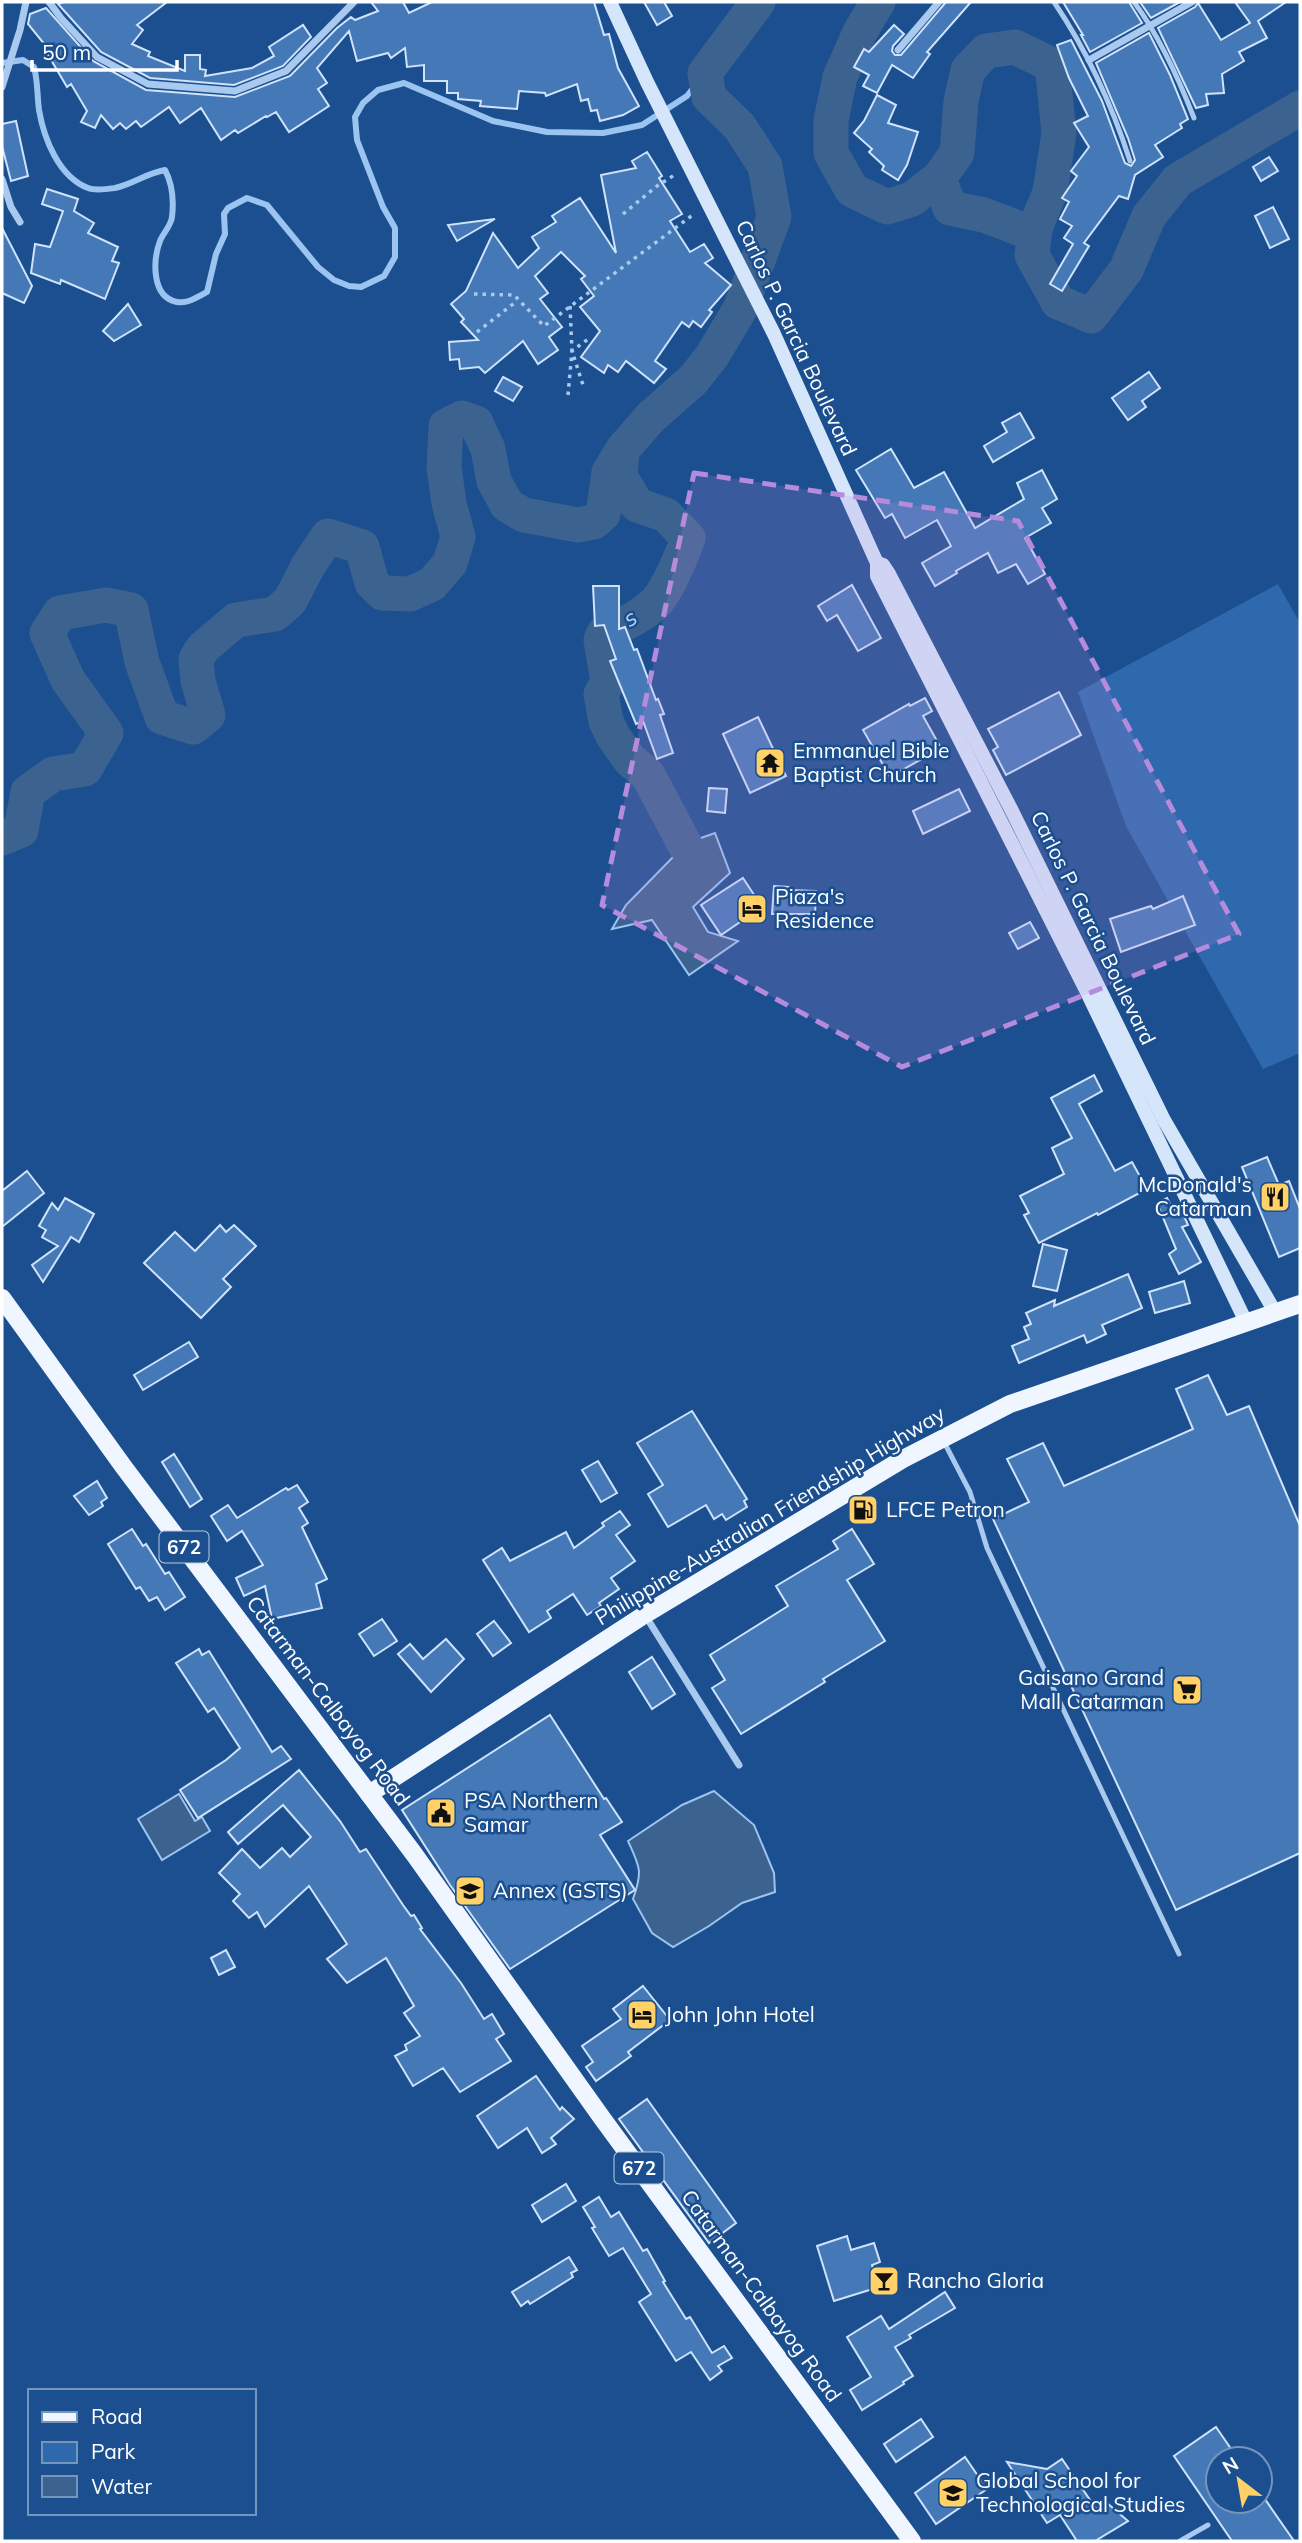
<svg xmlns="http://www.w3.org/2000/svg" width="1302" height="2543" font-family="Mulish,sans-serif">
<style>
.green{fill:#2e69ad}
.water{fill:#3c6290;stroke:#9cc4f0;stroke-width:2}
.lines{fill:none;stroke-linecap:round;stroke-linejoin:round}
.stream{stroke:#9cc4f0;stroke-width:6}
.river{stroke:#3c6290;stroke-width:35}
.building{fill:#4478b7;stroke:#cfe3fa;stroke-width:2}
.path{stroke:#a9c9ee;stroke-width:3.5;stroke-dasharray:3.5 5;stroke-linecap:butt}
.lane{stroke:#a9c9ee;stroke-width:5}
.street{stroke:#a9c9ee;stroke-width:7}
.secondary{stroke:#d6e6fa;stroke-width:14}
.primary{stroke:#f0f6ff;stroke-width:18}
.marked{fill:#b68bdc;fill-opacity:0.2;stroke:#b68bdc;stroke-width:5;stroke-dasharray:14 9;stroke-linejoin:round}
.labels{text-anchor:middle;stroke-width:5;stroke-linejoin:round;paint-order:stroke}
.shield{fill:#1b4f8f;stroke:#bbcadd;stroke-width:2}
.shield-label{font-size:19px;font-weight:bold;fill:#fff}
.street-label{font-size:21px;fill:#fff;stroke:#1b4f8f}
.poi-label{font-size:21px;fill:#fff;stroke:#1b4f8f;text-anchor:start}
.water-label{font-size:23px;font-style:italic;fill:#b5d3f5;stroke:#1b4f8f}
</style>
<rect width="100%" height="100%" fill="#1b4f8f"/>
<path class="green" d="M1278,584L1300,623V1053L1263,1069L1126,826L1078,692Z"/>
<g class="water">
<path d="M715,833L730,873L693,907L708,932L738,941L689,975L652,920L612,929L626,905L677,853L679,838L698,839Z"/>
<path d="M714,1791L754,1825L774,1873L775,1892L742,1903L709,1926L673,1947L652,1933L633,1899C643,1871 640,1867 628,1841L682,1805Z"/>
<path d="M179,1794L195,1821L202,1817L210,1831L162,1860L138,1819Z"/>
</g>
<g class="lines">
<path class="stream" d="M2,63L23,60L34,67C38,82 37,95 39,110C44,139 59,177 88,188C95,191 108,189 115,188C133,184 147,173 165,170C173,185 174,200 172,217C171,226 163,233 160,241C153,260 151,297 177,302C187,304 198,297 207,292L216,254L225,234L224,214L228,208L247,198L267,205L318,267L334,280L349,286L361,287L384,276L395,257V228L383,207L357,140L355,117L363,103L378,90L404,83L493,121L547,132L603,133L642,125L687,96L705,73"/>
<g class="river">
<path d="M878,2L860,32L840,77L831,120V153L852,190L887,207L912,199L939,178L957,153L961,101L968,70L986,51L1015,47L1052,65L1059,133L1050,192L1035,228L1032,255L1058,302L1091,316L1126,270L1149,216L1178,180L1300,108"/>
<path d="M939,178L950,208L984,215L1023,230L1035,228"/>
<path d="M622,451L620,476L637,505L666,515L688,538C683,553 667,591 656,602C643,616 622,625 604,633L601,640L608,682L601,694L606,721L613,736L630,760L648,775L685,845"/>
<path d="M2,838L21,830L28,792L53,774L85,769L106,733L68,680L47,633L60,613L106,605L131,610L142,662L162,717L193,727L208,715L198,681L196,659L203,648L236,620L275,614L290,601L308,566L328,536L362,547L372,583L382,593L410,594L432,584L450,563L458,537L449,503L444,467L446,426L462,418L476,423L488,449L494,481L507,505L524,515L578,525L594,522L603,514L609,472L623,449L651,417L693,380L712,356L740,309L774,217L765,166L739,126L709,97L705,73L758,2"/>
</g>
</g>
<g class="building">
<path d="M64,2H167L137,25L143,30L132,44L150,52L148,56L185,71V55H200V69L206,70L205,76L252,68L274,56L269,47L303,25L311,37L283,66L234,85L150,78L101,52L58,4Z"/>
<path d="M371,2H403L409,13L432,2H594L604,35L609,34L618,68L639,106L623,115L600,121L597,110L591,111L588,99L581,101L577,84L546,96L545,93L519,91L517,109L480,106L481,101L458,99V93H447V81H424V65L407,67L405,48L391,58L388,53L357,61L349,31L317,68L327,83L318,89L329,106L289,132L276,112L267,117L266,116L238,133L235,130L221,140L201,108L180,123L169,107L141,127L136,121L126,129L120,123L113,129L101,115L95,128L81,122L87,111L71,84L67,87L47,53L50,51L28,24L30,14L46,8L93,61L146,90L235,97L290,76L337,28L351,17L355,20L378,11Z"/>
<path d="M644,2H664L672,16L657,25Z"/>
<path d="M946,2H971L927,52L930,54L913,78L892,65L877,93L863,86L869,75L854,67L864,49L869,52L894,25L904,34L893,46L892,51L895,55H901Z"/>
<path d="M1063,2H1129L1142,23L1090,52L1081,35H1083Z"/>
<path d="M1140,2H1180L1151,18Z"/>
<path d="M1235,2H1286L1258,21L1267,38L1239,52L1244,61L1222,74L1224,93L1206,94L1208,105L1196,108L1158,28L1195,7L1198,3L1221,40L1250,23Z"/>
<path d="M1149,33L1170,75L1188,119L1180,124L1182,128L1155,145L1163,157L1135,175L1128,199L1119,196L1084,243L1089,246L1062,291L1050,284L1073,244L1064,238L1072,226L1060,219L1069,202L1062,198L1077,176L1071,171L1089,147L1074,123L1088,116L1069,78L1057,45L1071,40L1102,101L1125,163L1131,166L1135,160L1128,138L1096,63Z"/>
<path d="M877,95L896,105L888,123L918,132L907,165L898,180L882,170L884,166L869,152L872,149L854,133L864,121Z"/>
<path d="M16,121L28,176L11,181L2,146V124Z"/>
<path d="M647,152L662,176L659,178L682,214L670,221L690,252L704,244L713,258L705,263L731,285L709,310L712,312L701,327L693,321L689,327L682,322L655,361L666,369L654,383L626,361L618,372L608,365L604,373L581,357L600,331L580,307L594,296L581,279L585,276L561,252L535,276L548,293L540,299L562,327L549,337L558,350L538,364L523,341L485,373L479,367L460,369L459,359L450,360L449,342L478,340L461,322L464,319L451,304L466,291L493,233L518,268L539,248L532,237L556,222L552,216L580,198L616,253L601,175L636,168L632,161Z"/>
<path d="M1269,157L1278,171L1261,181L1253,167Z"/>
<path d="M47,189L78,199L74,211L94,223L88,233L118,247L112,261L119,263L105,299L61,280L60,284L31,273L35,244L50,247L63,211L42,204Z"/>
<path d="M1273,207L1289,239L1270,248L1255,216Z"/>
<path d="M495,219L457,241L448,225Z"/>
<path d="M2,228L32,286L24,303L2,293Z"/>
<path d="M128,304L141,325L114,341L103,331Z"/>
<path d="M1149,372L1160,388L1142,401L1146,407L1128,420L1112,398Z"/>
<path d="M503,377L522,387L513,401L495,391Z"/>
<path d="M1020,413L1034,438L993,462L984,446L1007,432L1002,423Z"/>
<path d="M891,449L914,488L944,472L975,528L1024,499L1017,483L1042,470L1057,499L1042,508L1051,523L1025,538L1045,574L1028,584L1016,564L998,573L988,553L956,571L957,573L935,586L922,563L951,546L937,520L905,538L892,514L885,518L856,470Z"/>
<path d="M852,585L881,638L858,651L837,615L827,621L818,606Z"/>
<path d="M593,586H619V629L625,627L634,650L637,649L656,700L658,699L664,714L660,715L673,753L657,759L643,721L636,724L610,661L616,659L604,625L595,626Z"/>
<path d="M1059,692L1081,735L1006,775L993,750L998,747L988,729Z"/>
<path d="M925,698L932,711L923,716L941,748L890,777L863,730L909,704L910,706Z"/>
<path d="M758,717L786,776L750,793L723,734Z"/>
<path d="M709,788L727,789L725,813L707,811Z"/>
<path d="M959,789L970,811L923,834L913,811Z"/>
<path d="M743,878L762,907L721,935L701,905Z"/>
<path d="M774,886L789,887V890L816,891L815,914H772Z"/>
<path d="M1183,896L1195,925L1121,952L1110,919L1151,906L1153,909Z"/>
<path d="M1030,922L1039,938L1018,949L1009,933Z"/>
<path d="M1094,1075L1102,1091L1079,1104L1115,1171L1132,1162L1147,1189L1098,1215L1097,1213L1039,1243L1024,1215L1029,1213L1020,1196L1064,1174L1052,1148L1072,1138L1051,1098Z"/>
<path d="M1267,1157L1279,1185L1289,1181L1300,1209V1248L1279,1257L1242,1167Z"/>
<path d="M27,1171L44,1193L2,1227V1191Z"/>
<path d="M65,1198L94,1214L79,1242L71,1237L43,1282L32,1265L58,1246L42,1237L46,1230L39,1226L52,1203L58,1210Z"/>
<path d="M1167,1198L1173,1210L1180,1207L1188,1225L1182,1227L1201,1262L1179,1274L1169,1254L1176,1249L1157,1203Z"/>
<path d="M220,1225L226,1232L234,1225L256,1246L223,1279L231,1287L201,1318L144,1263L175,1232L195,1251Z"/>
<path d="M1043,1244L1067,1250L1057,1291L1033,1286Z"/>
<path d="M1128,1274L1142,1308L1102,1325L1106,1334L1087,1343L1084,1335L1019,1363L1012,1346L1029,1339L1024,1327L1031,1324L1026,1313L1055,1300L1054,1306Z"/>
<path d="M1184,1281L1190,1303L1155,1313L1149,1292Z"/>
<path d="M189,1342L198,1357L143,1390L134,1375Z"/>
<path d="M1208,1375L1227,1415L1249,1406L1300,1526V1853L1176,1910L993,1519L1029,1502L1007,1459L1043,1443L1064,1486L1193,1429L1176,1389Z"/>
<path d="M692,1411L747,1499L744,1501L747,1507L726,1520L722,1514L714,1519L706,1505L668,1527L648,1494L663,1485L637,1443Z"/>
<path d="M174,1454L202,1499L190,1507L162,1462Z"/>
<path d="M598,1461L617,1493L601,1502L582,1470Z"/>
<path d="M97,1481L107,1498L101,1502L103,1506L89,1515L74,1496Z"/>
<path d="M297,1485L308,1502L299,1508L308,1523L302,1527L327,1579L316,1584L322,1608L272,1619L265,1586L244,1596L236,1578L263,1565L242,1531L227,1541L211,1516L228,1505L237,1518L286,1488L288,1490Z"/>
<path d="M620,1511L630,1525L616,1535L635,1561L611,1578L619,1589L599,1603L601,1606L587,1615L573,1594L547,1611L551,1618L529,1632L483,1560L502,1548L510,1561L566,1532L574,1548L604,1526L602,1523Z"/>
<path d="M132,1529L143,1546L146,1544L165,1574L169,1572L185,1597L165,1610L157,1597L149,1601L140,1587L136,1589L108,1544Z"/>
<path d="M852,1529L874,1564L847,1580L885,1641L823,1679L825,1682L741,1734L712,1688L725,1680L710,1655L788,1606L776,1586L838,1549L833,1541Z"/>
<path d="M382,1619L397,1641L374,1656L359,1634Z"/>
<path d="M494,1621L511,1643L493,1656L477,1634Z"/>
<path d="M446,1639L464,1659L431,1692L398,1654L410,1644L423,1659Z"/>
<path d="M199,1649L202,1655L209,1651L272,1752L281,1746L291,1759L198,1818L180,1790L226,1760L240,1748L214,1708L208,1712L176,1663Z"/>
<path d="M652,1657L675,1694L652,1709L629,1672Z"/>
<path d="M550,1715L604,1799L606,1798L622,1822L600,1835L635,1890L510,1969L450,1885L402,1810Z"/>
<path d="M299,1770L340,1821L360,1852L366,1849L403,1905L411,1916L414,1915L422,1928L420,1929L461,1983L484,2019L492,2014L504,2034L496,2039L511,2061L460,2092L443,2068L413,2086L395,2056L407,2050L405,2045L420,2036L404,2013L414,2006L386,1958L347,1983L327,1959L347,1944L309,1886L265,1927L257,1912L249,1918L233,1901L240,1894L219,1873L242,1849L260,1868L282,1848L290,1857L311,1837L283,1805L238,1844L228,1832Z"/>
<path d="M226,1950L235,1967L219,1975L211,1958Z"/>
<path d="M643,1986L670,2020L628,2052L631,2056L596,2081L586,2067L593,2062L582,2046L621,2019L613,2009Z"/>
<path d="M536,2076L560,2110L562,2107L574,2119L551,2138L556,2144L542,2153L527,2128L498,2148L477,2116Z"/>
<path d="M647,2099L736,2223L709,2243L619,2119Z"/>
<path d="M566,2184L576,2201L542,2222L532,2205Z"/>
<path d="M599,2197L611,2217L619,2212L643,2251L647,2249L665,2281L663,2282L686,2319L690,2317L712,2353L724,2346L732,2358L718,2366L722,2371L710,2380L691,2352L676,2361L639,2302L651,2294L623,2248L609,2256L592,2228L595,2227L583,2207Z"/>
<path d="M847,2236L851,2250L874,2243L880,2262L872,2265L879,2287L834,2301L817,2246Z"/>
<path d="M569,2257L577,2270L571,2273L573,2277L530,2304L528,2301L521,2306L512,2292Z"/>
<path d="M945,2292L955,2308L909,2335L911,2338L895,2347L913,2376L903,2382L904,2384L862,2410L850,2390L871,2377L847,2337L881,2316L889,2329Z"/>
<path d="M921,2419L933,2437L896,2462L884,2444Z"/>
<path d="M1216,2427L1238,2459H1218V2501H1260V2492L1294,2541H1232L1174,2456Z"/>
<path d="M965,2457L987,2489L936,2524L915,2493Z"/>
<path d="M1062,2459L1097,2510L1107,2503L1128,2521L1095,2541H1077L1060,2515L1047,2523L1007,2462L1047,2469Z"/>
</g>
<g class="lines">
<g class="path">
<path d="M623,214L657,186L676,174"/>
<path d="M474,294L514,295L544,326L694,214"/>
<path d="M570,306L572,351L583,385"/>
<path d="M477,332L517,301"/>
<path d="M568,395L572,351L591,337"/>
</g>
<g class="lane">
<path d="M1054,2C1087,51 1112,105 1130,161"/>
<path d="M1134,2C1160,37 1178,77 1194,118"/>
<path d="M944,1442L970,1492L987,1548L1179,1954"/>
<path d="M1180,2541L1208,2525"/>
</g>
<g class="street">
<path d="M49,2L61,18L97,57L148,84L235,91L286,71L354,2"/>
<path d="M898,50L939,2"/>
<path d="M1089,60L1192,2"/>
<path d="M2,87L20,30L26,2"/>
<path d="M2,179L11,207L20,222"/>
<path d="M645,1615L739,1765"/>
</g>
<g class="secondary">
<path d="M610,2L647,82L774,334L877,563V576L1086,990L1246,1322"/>
<path d="M877,563L883,565L889,574L1012,811L1164,1120L1275,1312"/>
</g>
<g class="primary">
<path d="M2,1298L123,1466L414,1854L602,2118L912,2541"/>
<path d="M369,1794L644,1615L903,1459L1010,1404L1300,1304"/>
</g>
</g>
<path class="marked" d="M694,473L1018,521L1239,934L902,1067L602,905Z"/>
<defs>
<g id="temple-square" transform="scale(1.575)"><rect x="-9" y="-9" width="18" height="18" rx="4" fill="#ffd166" stroke="#1b4f8f"/><path d="M0-6L5-2H3V0L6.5 2.5H4V6H1.5V3h-3V6H-4V2.5H-6.5L-3 0V-2H-5Z" fill="#111"/></g>
<g id="hotel-square" transform="scale(1.575)"><rect x="-9" y="-9" width="18" height="18" rx="4" fill="#ffd166" stroke="#1b4f8f"/><path d="M-6-4.5h1.5V1H6V5H4.5V3h-9V5H-6ZM-4 0a1.8 1.8 0 1 1 3.6 0ZM.5 0V-2.5h3Q6-2.5 6 0Z" fill="#111"/></g>
<g id="restaurant-square" transform="scale(1.575)"><rect x="-9" y="-9" width="18" height="18" rx="4" fill="#ffd166" stroke="#1b4f8f"/><path d="M-5-6h1v4h1v-4h1v4h1v-4h1v5L-1.5 .5V6h-2V.5L-5-1ZM5-6V6H3V1.5H1.5Q1.5-4 5-6Z" fill="#111"/></g>
<g id="fuel-square" transform="scale(1.575)"><rect x="-9" y="-9" width="18" height="18" rx="4" fill="#ffd166" stroke="#1b4f8f"/><path d="M-5.5-6h7V0h2V4h1.3V-2.5L3-4.5l.8-.8L6-3V5H2.5V1h-1V6h-7ZM-4.2-4.7v3.2H.2V-4.7Z" fill="#111"/></g>
<g id="supermarket-square" transform="scale(1.575)"><rect x="-9" y="-9" width="18" height="18" rx="4" fill="#ffd166" stroke="#1b4f8f"/><path d="M-6-5.5h2.5l.6 2H6L4.5 2H-2.5L-4.4-4H-6ZM-1.5 3.2a1.3 1.3 0 1 0 .1 0ZM3 3.2a1.3 1.3 0 1 0 .1 0Z" fill="#111"/></g>
<g id="civic-square" transform="scale(1.575)"><rect x="-9" y="-9" width="18" height="18" rx="4" fill="#ffd166" stroke="#1b4f8f"/><path d="M-.6-6.5H3V-4.5H.6V-3L4-1V1h2V6H-6V1h2V-1L-.6-3ZM-1.2 2.5V6h2.4V2.5Z" fill="#111"/></g>
<g id="school-square" transform="scale(1.575)"><rect x="-9" y="-9" width="18" height="18" rx="4" fill="#ffd166" stroke="#1b4f8f"/><path d="M0-5L7-2L0 1L-7-2ZM-4 1L0 2.5L4 1V4Q0 6-4 4Z" fill="#111"/></g>
<g id="bar-square" transform="scale(1.575)"><rect x="-9" y="-9" width="18" height="18" rx="4" fill="#ffd166" stroke="#1b4f8f"/><path d="M-6-5H6L.8 .8V4.5H3.5V6h-7V4.5H-.8V.8Z" fill="#111"/></g>
</defs>
<g fill-rule="evenodd">
<use href="#temple-square" x="770" y="763"/>
<use href="#hotel-square" x="752" y="909"/>
<use href="#restaurant-square" x="1275" y="1197"/>
<use href="#fuel-square" x="863" y="1510"/>
<use href="#supermarket-square" x="1187" y="1690"/>
<use href="#civic-square" x="441" y="1813"/>
<use href="#school-square" x="470" y="1891"/>
<use href="#hotel-square" x="642" y="2015"/>
<use href="#bar-square" x="884" y="2281"/>
<use href="#school-square" x="953" y="2493"/>
</g>
<g class="labels">
<g class="shield">
<rect x="159.5" y="1531.5" width="49" height="31" rx="5"/>
<rect x="614.5" y="2152.5" width="49" height="31" rx="5"/>
</g>
<g class="shield-label">
<text x="184" y="1554">672</text>
<text x="639" y="2175">672</text>
</g>
<g class="street-label">
<text transform="translate(796 338) rotate(65)" y="7">Carlos P. Garcia Boulevard</text>
<text transform="translate(1093 928) rotate(64)" y="7">Carlos P. Garcia Boulevard</text>
<text transform="translate(770 1516) rotate(-31)" y="7">Philippine-Australian Friendship Highway</text>
<text transform="translate(328 1701) rotate(53)" y="7">Catarman-Calbayog Road</text>
<text transform="translate(761 2296) rotate(54)" y="7">Catarman-Calbayog Road</text>
</g>
<g class="poi-label">
<text x="793" y="758">Emmanuel Bible<tspan x="793" dy="24">Baptist Church</tspan></text>
<text x="775" y="904">Piaza's<tspan x="775" dy="24">Residence</tspan></text>
<text x="1252" y="1192" text-anchor="end">McDonald's<tspan x="1252" dy="24">Catarman</tspan></text>
<text x="886" y="1517">LFCE Petron</text>
<text x="1164" y="1685" text-anchor="end">Gaisano Grand<tspan x="1164" dy="24">Mall Catarman</tspan></text>
<text x="464" y="1808">PSA Northern<tspan x="464" dy="24">Samar</tspan></text>
<text x="493" y="1898">Annex (GSTS)</text>
<text x="665" y="2022">John John Hotel</text>
<text x="907" y="2288">Rancho Gloria</text>
<text x="976" y="2488">Global School for<tspan x="976" dy="24">Technological Studies</tspan></text>
</g>
<g class="water-label">
<text transform="translate(630 618) rotate(-31)" y="8">s</text>
</g>
</g>
<rect width="1302" height="2543" fill="none" stroke="#ffffff" stroke-width="7"/>
<rect x="28" y="2389" width="228" height="126" fill="#1b4f8f" stroke="#7695bc" stroke-width="2"/>
<rect x="42" y="2412" width="35" height="10" fill="#f0f6ff" stroke="#7695bc" stroke-width="2"/>
<text x="91" y="2424" font-size="21" fill="#ffffff">Road</text>
<rect x="42" y="2442" width="35" height="21" fill="#2e69ad" stroke="#7695bc" stroke-width="2"/>
<text x="91" y="2459" font-size="21" fill="#ffffff">Park</text>
<rect x="42" y="2476" width="35" height="21" fill="#3c6290" stroke="#7695bc" stroke-width="2"/>
<text x="91" y="2494" font-size="21" fill="#ffffff">Water</text>
<g transform="translate(1239 2480) rotate(329)"><circle r="33" fill="#1b4f8f" stroke="#7695bc" stroke-width="2"/>
<path d="M0-5L12 26L0 18L-12 26Z" fill="#ffd166"/>
<text y="-10" font-size="19" font-weight="bold" text-anchor="middle" fill="#ffffff">N</text>
</g>
<path d="M32 60v10h145v-10" fill="none" stroke="#ffffff" stroke-width="3.5"/>
<text x="42" y="60" font-size="21" fill="#ffffff" stroke="#1b4f8f" stroke-width="5" paint-order="stroke">50 m</text>
</svg>
